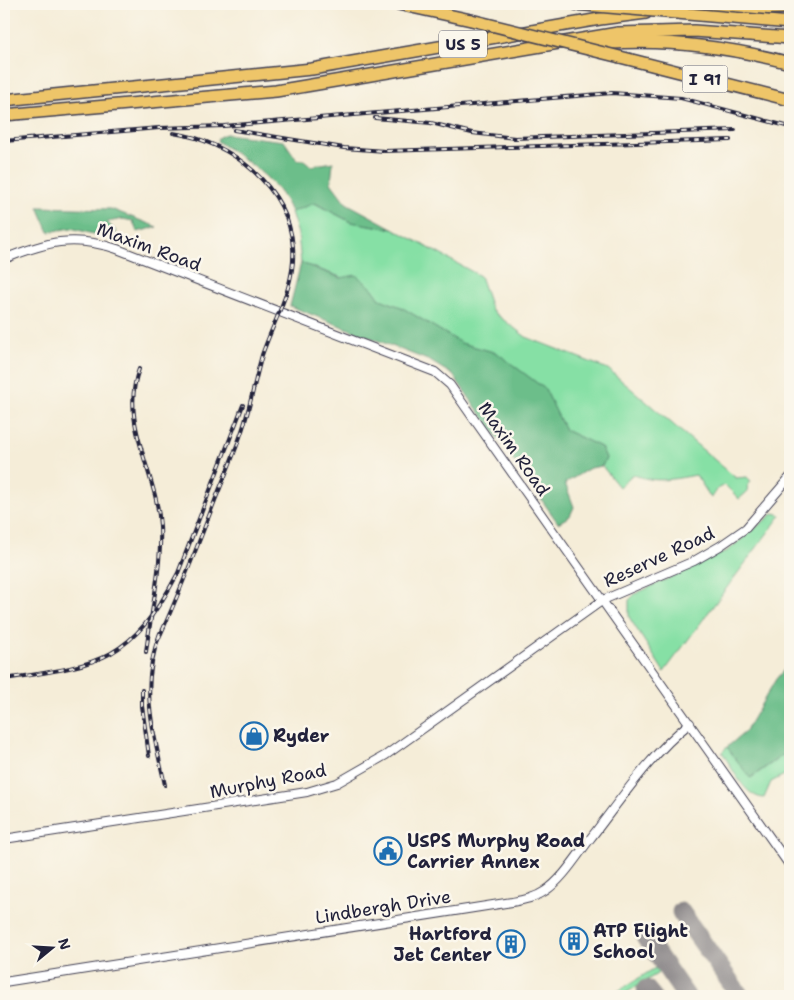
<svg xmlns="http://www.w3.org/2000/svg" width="794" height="1000" font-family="'Shantell Sans',sans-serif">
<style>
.green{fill:#86e0a5;stroke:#548170}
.forest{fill:#6cbe8a;stroke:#477062}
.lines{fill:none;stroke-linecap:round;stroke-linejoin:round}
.taxiway{stroke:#8c888a;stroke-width:19}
.minor-casing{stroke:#424053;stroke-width:10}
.highway-casing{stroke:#424053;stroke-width:14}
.minor{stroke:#fff;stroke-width:8}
.highway{stroke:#eec569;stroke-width:11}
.rail-casing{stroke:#22223b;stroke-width:4}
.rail{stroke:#fbf7ec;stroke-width:2;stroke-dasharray:5.5;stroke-linecap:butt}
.highway-bridge-casing{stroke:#424053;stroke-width:14;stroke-linecap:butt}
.highway-bridge{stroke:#eec569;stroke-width:11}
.labels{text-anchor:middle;stroke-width:5;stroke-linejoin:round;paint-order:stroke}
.shield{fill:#fbf7ec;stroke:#636270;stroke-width:1}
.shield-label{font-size:16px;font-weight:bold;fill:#22223b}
.street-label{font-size:18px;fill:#22223b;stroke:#fbf7ec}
.poi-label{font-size:18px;font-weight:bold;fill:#22223b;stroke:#fbf7ec;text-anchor:start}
</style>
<rect width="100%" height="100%" fill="#fbf7ec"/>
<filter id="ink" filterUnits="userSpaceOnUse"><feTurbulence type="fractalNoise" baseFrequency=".02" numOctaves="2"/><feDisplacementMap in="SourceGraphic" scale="10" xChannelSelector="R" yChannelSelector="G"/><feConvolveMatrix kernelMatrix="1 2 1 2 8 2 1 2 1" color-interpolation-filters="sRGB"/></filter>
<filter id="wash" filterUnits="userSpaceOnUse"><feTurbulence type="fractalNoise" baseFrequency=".0096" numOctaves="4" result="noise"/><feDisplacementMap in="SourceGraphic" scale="20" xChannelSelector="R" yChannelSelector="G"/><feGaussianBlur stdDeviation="1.12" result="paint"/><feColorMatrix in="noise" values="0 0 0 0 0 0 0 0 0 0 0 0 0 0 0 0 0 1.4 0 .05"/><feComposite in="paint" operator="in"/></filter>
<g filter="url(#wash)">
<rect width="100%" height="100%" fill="#f5edd8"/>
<g class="green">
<path d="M314,203L351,222L394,229L480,276L492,311L526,337L608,369L736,478L747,477L751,481L747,487L748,491L739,499L725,485L716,490L711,498L696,475C674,479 654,484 633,474L619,487L602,466L606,458L601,447L565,430L545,389L497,353L461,343L401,307L380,299L372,288L301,263L298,234L291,212Z"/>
<path d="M774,513L781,515L664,672L629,617V600L635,594L727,551Z"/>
<path d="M727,747L751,778L790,750V772L771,782L764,798C744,797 732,767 722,752Z"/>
<path d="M655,968L659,971L657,974L621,996H610Z"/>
</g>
<g class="forest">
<path d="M226,134L284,141L297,160H304L311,166L333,162L331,183L346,203L394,229L351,222L315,203L291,212C277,178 246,161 217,141L219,137Z"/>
<path d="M38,207L111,209L157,227L137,232L133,221L123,219L107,222L116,231L115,240L71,228L49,232Z"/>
<path d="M301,263L341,278L356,275L372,288L380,299L401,307L461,343L497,353L545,389L565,430L601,447L606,458L602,466L590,468L565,483L574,507L570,516L558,523L453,375L430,361L290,306Z"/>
<path d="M790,663V750L750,778L727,747L745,732L776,679Z"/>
</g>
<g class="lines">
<g class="taxiway">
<path d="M681,912L740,996"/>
<path d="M645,937L686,996"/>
<path d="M646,989L652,996"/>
</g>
</g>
</g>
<g filter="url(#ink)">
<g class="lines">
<g class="minor-casing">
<g id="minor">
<path d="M4,259C46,242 73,234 117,249L435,372L450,385L471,415L790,866"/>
<path d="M4,839L307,792L337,783L386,755L603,600L694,561L720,546L746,528L790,477"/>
<path d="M4,982L512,902C523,900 535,898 545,891C563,879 576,857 590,839C621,799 650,755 690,723"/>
</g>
</g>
<g class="highway-casing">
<g id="highway">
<path d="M398,4L471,20"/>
<path d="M685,10L790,8"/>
<path d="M579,46C650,37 721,45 790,63"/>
<path d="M620,57L790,100"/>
<path d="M4,100L312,69L600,19L646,13"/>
<path d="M4,115L276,91L618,33L694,31L790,38"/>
</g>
</g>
<use href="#minor" class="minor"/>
<use href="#highway" class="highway"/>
<g class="rail-casing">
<g id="rail">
<path d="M375,118L431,123L472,133L515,138L735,130"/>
<path d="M234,130L344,148L385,151L730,140"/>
<path d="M4,141L159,128L224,126L612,93L681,98L790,127"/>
<path d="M139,369C119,422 157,473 160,526C162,566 151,612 146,652"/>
<path d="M160,633C139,689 153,730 165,785"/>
<path d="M158,640C179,595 196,549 214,503C225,475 238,447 246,418C252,397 256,376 262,355C274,320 296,285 293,247C288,187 231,141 173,133"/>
<path d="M4,679C98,665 130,663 178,573L243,405"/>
<path d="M142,690V706L149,756"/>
</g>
</g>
<use href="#rail" class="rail"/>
<g class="highway-bridge-casing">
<g id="highway-bridge">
<path d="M574,4L790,23"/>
<path d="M471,20L620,57"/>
</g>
</g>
<use href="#highway-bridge" class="highway-bridge"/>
</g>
</g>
<defs>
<g id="shop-ring" transform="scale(1.4375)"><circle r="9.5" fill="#fbf7ec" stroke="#1f6fb2" stroke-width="1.5"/><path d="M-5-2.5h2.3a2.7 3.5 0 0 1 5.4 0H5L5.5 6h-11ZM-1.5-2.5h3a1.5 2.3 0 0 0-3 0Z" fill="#1f6fb2"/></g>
<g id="civic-ring" transform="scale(1.4375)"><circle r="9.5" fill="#fbf7ec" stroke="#1f6fb2" stroke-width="1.5"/><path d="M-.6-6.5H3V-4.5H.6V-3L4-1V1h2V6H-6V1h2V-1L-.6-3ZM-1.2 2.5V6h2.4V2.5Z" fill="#1f6fb2"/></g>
<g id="building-ring" transform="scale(1.4375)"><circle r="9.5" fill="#fbf7ec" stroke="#1f6fb2" stroke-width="1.5"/><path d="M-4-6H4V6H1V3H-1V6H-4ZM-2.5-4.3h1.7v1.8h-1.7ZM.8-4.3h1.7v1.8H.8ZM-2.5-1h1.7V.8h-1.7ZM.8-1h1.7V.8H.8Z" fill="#1f6fb2"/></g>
</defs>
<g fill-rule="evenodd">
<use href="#shop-ring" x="254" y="736"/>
<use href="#civic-ring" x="388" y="851"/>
<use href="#building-ring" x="574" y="941"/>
<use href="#building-ring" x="511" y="944"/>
</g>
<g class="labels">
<g class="shield">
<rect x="439" y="30.5" width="48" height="27" rx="4"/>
<rect x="682.5" y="65.5" width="45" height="27" rx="4"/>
</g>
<g class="shield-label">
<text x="463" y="50">US 5</text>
<text x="705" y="85">I 91</text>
</g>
<g class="street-label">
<text transform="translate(149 247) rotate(20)" y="6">Maxim Road</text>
<text transform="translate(514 449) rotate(55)" y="6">Maxim Road</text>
<text transform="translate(659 557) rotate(-25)" y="6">Reserve Road</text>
<text transform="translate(268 781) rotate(-11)" y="6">Murphy Road</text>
<text transform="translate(383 907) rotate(-9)" y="6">Lindbergh Drive</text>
</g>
<g class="poi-label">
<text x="273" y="742">Ryder</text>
<text x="407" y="847">USPS Murphy Road<tspan x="407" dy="21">Carrier Annex</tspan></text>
<text x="593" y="937">ATP Flight<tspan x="593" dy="21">School</tspan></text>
<text x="492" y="940" text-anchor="end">Hartford<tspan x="492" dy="21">Jet Center</tspan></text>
</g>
</g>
<rect width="794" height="1000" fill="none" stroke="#fbf7ec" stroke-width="20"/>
<g transform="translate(52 948) rotate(72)" stroke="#fbf7ec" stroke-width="4" paint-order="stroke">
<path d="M0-4L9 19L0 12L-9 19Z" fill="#22223b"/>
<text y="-8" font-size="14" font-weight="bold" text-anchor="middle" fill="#22223b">N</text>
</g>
</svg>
